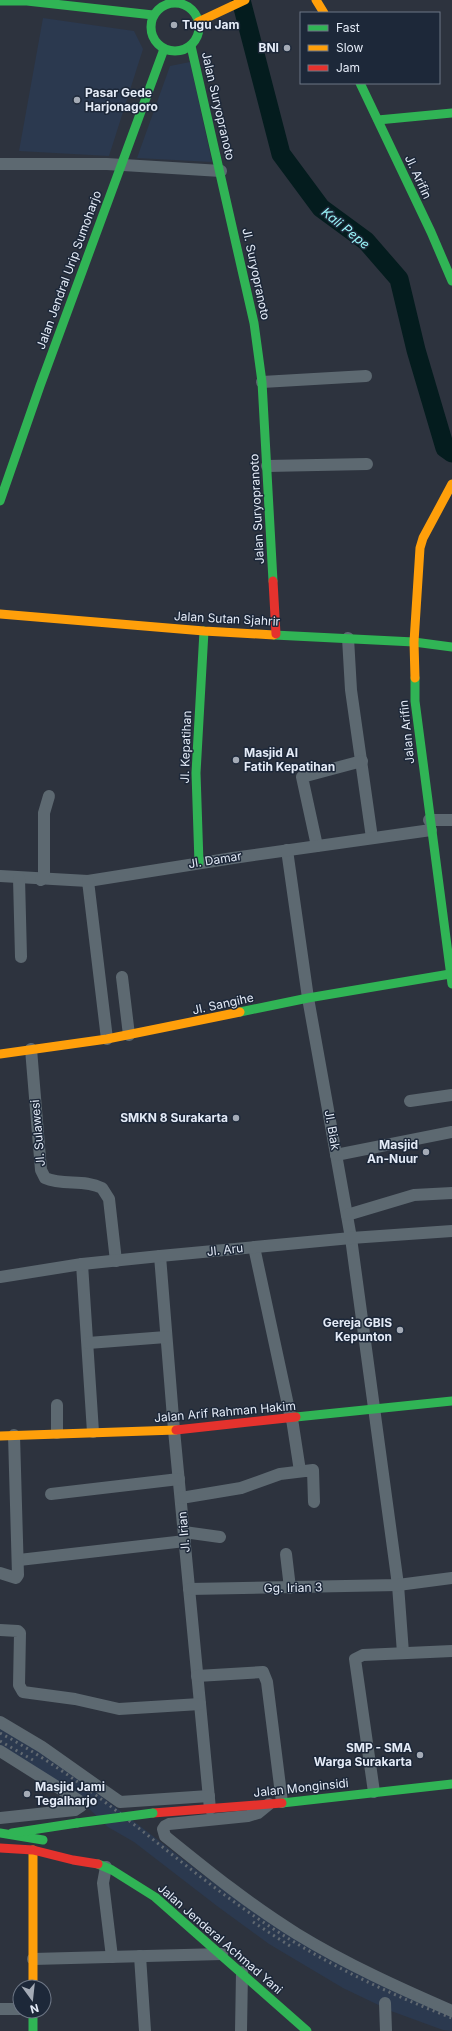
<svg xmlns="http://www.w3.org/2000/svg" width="452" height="2031" font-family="Inter,sans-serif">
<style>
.built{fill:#2b394f}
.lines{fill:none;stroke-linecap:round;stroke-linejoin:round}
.river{stroke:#041c1e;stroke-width:19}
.street{stroke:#5d6971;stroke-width:12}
.fast{stroke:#30b455;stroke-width:9}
.slow{stroke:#ff9f0a;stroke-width:9}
.jam{stroke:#e5322d;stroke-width:9}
.rail{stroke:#616971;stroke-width:3;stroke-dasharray:2 4;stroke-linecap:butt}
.fast-bridge{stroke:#30b455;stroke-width:9}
.poi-dot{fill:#a4abb6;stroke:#1d2839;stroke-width:1.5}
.labels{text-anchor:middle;stroke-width:3;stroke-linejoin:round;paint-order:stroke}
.poi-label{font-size:12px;font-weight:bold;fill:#e4ebf7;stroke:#1d2839;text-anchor:end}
.street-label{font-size:12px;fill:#e4ebf7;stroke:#1d2839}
.water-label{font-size:13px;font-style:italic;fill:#97f2f7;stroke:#1d2839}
</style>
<rect width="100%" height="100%" fill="#2d333e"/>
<g class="built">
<path d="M43,18L134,31L143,49L109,156L19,151Z"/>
<path d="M190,62L212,162L137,158L170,66Z"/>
<path d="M0,1728L57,1762L206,1877L258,1912L452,2013V2031L443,2030L391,2011L343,1988L269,1944L217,1906L134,1842L108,1827L85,1805L0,1748Z"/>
</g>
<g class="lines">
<path class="river" d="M241,0L281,154L321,208L366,241L399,279L416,350L445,448L452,453"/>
<g class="street">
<path d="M0,164H107L221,171"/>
<path d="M262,382L366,376"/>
<path d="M267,466L367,464"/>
<path d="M348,638L351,690L372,838"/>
<path d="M429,820H452"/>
<path d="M317,846L302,777L362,761"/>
<path d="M287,850L308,998L351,1238L398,1585L403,1653"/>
<path d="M0,876L88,881L233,858L431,830"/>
<path d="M19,878L21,957"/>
<path d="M41,880L44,875V813L49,796"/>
<path d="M88,881L107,1039"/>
<path d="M122,977L129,1035"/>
<path d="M31,1049L41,1170L45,1178C63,1186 84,1179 102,1188L109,1199L116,1261"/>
<path d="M410,1101L452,1095"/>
<path d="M336,1155L452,1132"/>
<path d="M347,1215L414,1195L452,1193"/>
<path d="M254,1247L291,1419"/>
<path d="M160,1256L174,1430L210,1809"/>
<path d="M82,1264L93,1432"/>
<path d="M0,1277L82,1264L160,1256L351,1238L452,1231"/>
<path d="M88,1343L166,1337"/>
<path d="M292,1419L300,1471"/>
<path d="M57,1433V1405"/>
<path d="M51,1494L179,1479"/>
<path d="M181,1498L241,1488L280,1474L313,1470L314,1502"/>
<path d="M184,1532L220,1537"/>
<path d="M286,1554L290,1588"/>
<path d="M19,1560L185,1541"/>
<path d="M0,1573L16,1578L18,1575L14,1435"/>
<path d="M189,1589L398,1585L452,1578"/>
<path d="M0,1630L18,1631L20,1633L19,1685L23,1692L75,1699L119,1709L200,1704"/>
<path d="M197,1676L263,1672L267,1682L282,1802"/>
<path d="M0,1722L42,1747L120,1802L209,1796"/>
<path d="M0,1751L78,1800L81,1806L75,1810L0,1818"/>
<path d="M374,1792L355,1659L363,1655L452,1651"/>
<path d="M269,1804L258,1813L248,1816L169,1824L165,1826L163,1829L165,1836C207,1870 250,1905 297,1934C346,1964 399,1988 452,2011"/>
<path d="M106,1867L103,1883L112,1957"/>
<path d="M140,1956L145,2031"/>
<path d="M33,1959L222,1954"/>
<path d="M385,2003L386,2031"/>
<path d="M0,2009H20"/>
<path d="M241,2031L242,1972"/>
</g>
<g class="fast">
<path d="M0,1H27L153,15"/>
<circle cx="175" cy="27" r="24"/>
<path d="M191,46L254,323L262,382L273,581"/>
<path d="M360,83L431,232L452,281"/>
<path d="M378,120L452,113"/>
<path d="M0,501L40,386L164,49"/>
<path d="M274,635L414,642L452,647"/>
<path d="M415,678V701L452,984"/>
<path d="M199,863L196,773L204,631"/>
<path d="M240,1012L308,998L450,974"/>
<path d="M296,1417L452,1401"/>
<path d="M282,1803L452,1784"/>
<path d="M0,1833L43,1840"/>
<path d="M12,1833L77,1823"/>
<path d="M98,1864L112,1870L155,1897L307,2031"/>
<path d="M33,2011V2031"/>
</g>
<g class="slow">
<path d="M316,0L324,13"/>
<path d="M198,22L245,0"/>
<path d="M0,614L204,631L274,635"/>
<path d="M415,678L414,642L420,548L423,538L452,484"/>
<path d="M0,1054L107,1039L240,1012"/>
<path d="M0,1436L176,1430"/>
<path d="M33,1850V1987"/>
</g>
<g class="jam">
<path d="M273,581L276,634"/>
<path d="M176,1430L296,1417"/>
<path d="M153,1813L282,1803"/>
<path d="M0,1848L33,1850L73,1860L98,1864"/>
</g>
<g class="rail">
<path d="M0,1733C97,1785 175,1864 266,1924C324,1963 386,1993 452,2018"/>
<path d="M0,1741L33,1760"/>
<path d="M253,1922L290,1946"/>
</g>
<path class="fast-bridge" d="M77,1823L153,1813"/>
</g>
<g class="poi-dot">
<circle cx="174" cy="25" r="4"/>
<circle cx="287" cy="48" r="4"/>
<circle cx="77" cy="100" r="4"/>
<circle cx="236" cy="760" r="4"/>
<circle cx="236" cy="1118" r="4"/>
<circle cx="426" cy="1152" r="4"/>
<circle cx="400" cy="1330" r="4"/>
<circle cx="420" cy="1755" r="4"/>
<circle cx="27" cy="1794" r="4"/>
</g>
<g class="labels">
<g class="poi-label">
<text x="182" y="29" text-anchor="start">Tugu Jam</text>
<text x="279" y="52">BNI</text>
<text x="85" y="97" text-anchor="start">Pasar Gede<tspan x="85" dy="14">Harjonagoro</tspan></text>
<text x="244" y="757" text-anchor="start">Masjid Al<tspan x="244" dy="14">Fatih Kepatihan</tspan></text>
<text x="228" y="1122">SMKN 8 Surakarta</text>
<text x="418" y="1149">Masjid<tspan x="418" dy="14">An-Nuur</tspan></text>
<text x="392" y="1327">Gereja GBIS<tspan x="392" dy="14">Kepunton</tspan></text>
<text x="412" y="1752">SMP - SMA<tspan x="412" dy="14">Warga Surakarta</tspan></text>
<text x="35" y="1791" text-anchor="start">Masjid Jami<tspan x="35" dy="14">Tegalharjo</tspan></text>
</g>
<g class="street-label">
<text transform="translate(218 106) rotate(77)" y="4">Jalan Suryopranoto</text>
<text transform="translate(418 177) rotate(65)" y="4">Jl. Arifin</text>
<text transform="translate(69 270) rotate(-70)" y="4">Jalan Jendral Urip Sumoharjo</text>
<text transform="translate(256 274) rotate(78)" y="4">Jl. Suryopranoto</text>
<text transform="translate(257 509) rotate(-93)" y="4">Jalan Suryopranoto</text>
<text transform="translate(227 619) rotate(3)" y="4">Jalan Sutan Sjahrir</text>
<text transform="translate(407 732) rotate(-96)" y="4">Jalan Arifin</text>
<text transform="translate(186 747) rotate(-88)" y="4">Jl. Kepatihan</text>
<text transform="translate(215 860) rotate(-9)" y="4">Jl. Damar</text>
<text transform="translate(223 1004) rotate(-12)" y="4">Jl. Sangihe</text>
<text transform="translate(332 1130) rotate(80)" y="4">Jl. Biak</text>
<text transform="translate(38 1133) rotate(-95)" y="4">Jl. Sulawesi</text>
<text transform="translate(225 1250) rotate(-6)" y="4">Jl. Aru</text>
<text transform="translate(225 1412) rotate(-5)" y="4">Jalan Arif Rahman Hakim</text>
<text transform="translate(184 1532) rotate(-95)" y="4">Jl. Irian</text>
<text transform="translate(293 1588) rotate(-1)" y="4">Gg. Irian 3</text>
<text transform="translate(301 1788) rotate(-6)" y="4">Jalan Monginsidi</text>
<text transform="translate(220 1939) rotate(41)" y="4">Jalan Jenderal Achmad Yani</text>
</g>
<g class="water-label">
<text transform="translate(346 228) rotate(39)" y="5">Kali Pepe</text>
</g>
</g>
<rect x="300" y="12" width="140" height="72" fill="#1d2839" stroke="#6d7685"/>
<rect x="308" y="25" width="20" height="6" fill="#30b455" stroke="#6d7685"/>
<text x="336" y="32" font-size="12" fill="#e4ebf7">Fast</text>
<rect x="308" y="45" width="20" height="6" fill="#ff9f0a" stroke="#6d7685"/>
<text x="336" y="52" font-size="12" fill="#e4ebf7">Slow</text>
<rect x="308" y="65" width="20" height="6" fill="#e5322d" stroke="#6d7685"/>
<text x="336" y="72" font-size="12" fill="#e4ebf7">Jam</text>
<g transform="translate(32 1999) rotate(165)"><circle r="19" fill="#1d2839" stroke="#6d7685"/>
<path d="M0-3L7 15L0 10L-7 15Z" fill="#a4abb6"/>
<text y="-6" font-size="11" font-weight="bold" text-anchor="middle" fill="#e4ebf7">N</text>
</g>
</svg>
